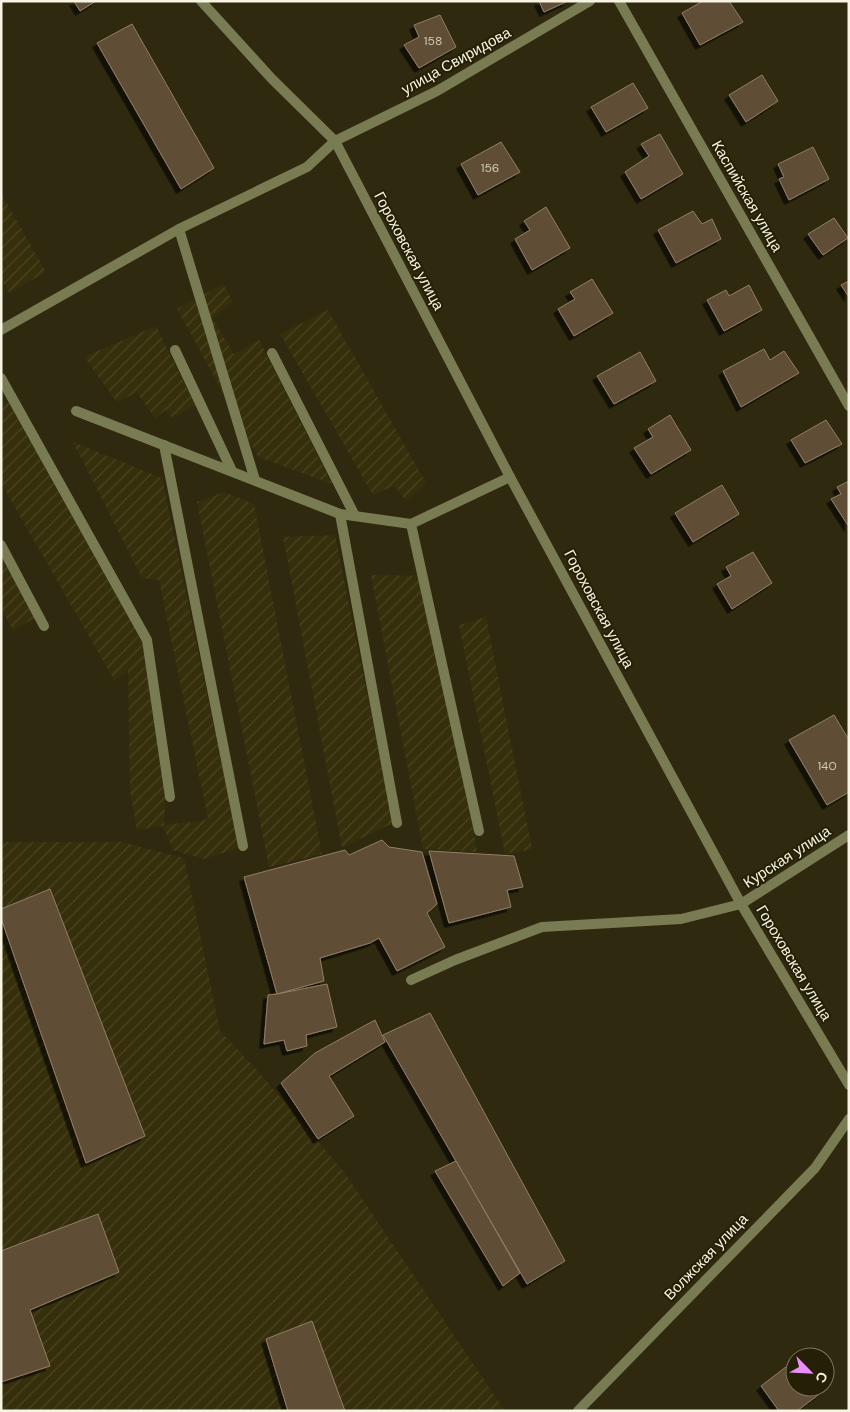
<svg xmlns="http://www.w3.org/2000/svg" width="850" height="1412" font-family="'DM Sans',sans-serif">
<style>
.industrial{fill:url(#industrial-furrows)}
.building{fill:#5e4d36;stroke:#927f66;filter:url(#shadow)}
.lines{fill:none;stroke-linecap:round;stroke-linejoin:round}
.service{stroke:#797b52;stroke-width:10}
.minor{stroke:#797b52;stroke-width:10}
.tertiary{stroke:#797b52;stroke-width:10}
.labels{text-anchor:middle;stroke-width:4;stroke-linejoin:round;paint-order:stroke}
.number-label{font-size:12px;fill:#d1cab8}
.street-label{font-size:15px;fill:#f7f4e4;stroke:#252005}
</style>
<defs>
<pattern id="industrial-furrows" width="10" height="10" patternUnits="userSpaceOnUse" patternTransform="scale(1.25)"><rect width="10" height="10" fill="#362f0c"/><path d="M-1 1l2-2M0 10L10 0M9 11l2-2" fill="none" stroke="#4a4424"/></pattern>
<filter id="shadow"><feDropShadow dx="-4.5" dy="4.5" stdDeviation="0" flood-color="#0009"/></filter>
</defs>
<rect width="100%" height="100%" fill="#2f2a0f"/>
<g class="industrial">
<path d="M1,193L46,272L9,293L1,279V268L6,265L1,257Z"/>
<path d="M223,284L233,302L212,318L234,354L259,340L332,484L258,457L177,309Z"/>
<path d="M328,310L426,483L406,501L394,486L373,495L280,334Z"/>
<path d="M156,326L195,405L172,418L166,410L155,418L137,392L117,402L84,357Z"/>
<path d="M11,401L145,643L166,786L164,826L168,824L195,822L208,819L159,580L142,578L73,442L162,478L239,848L203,859L173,850L163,826L137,830L130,792L128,671L114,680L1,483V405Z"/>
<path d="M224,492L254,504L322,854L269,867L197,502Z"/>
<path d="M335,535L393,823L342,848L283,537Z"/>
<path d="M1,536L42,614L13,630L1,609Z"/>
<path d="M371,575L428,576L477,852L423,849Z"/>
<path d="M486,617L532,849L505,854L459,625Z"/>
<path d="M1,842H121L184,858L220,1031L257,1070L344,1172L505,1411H1Z"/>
</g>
<g class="building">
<path d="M74,1H96L80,11Z"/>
<path d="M539,1H568L544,12Z"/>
<path d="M703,1H729L743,22L700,45L682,13Z"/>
<path d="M440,15L456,47L419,68L404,45L419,37L414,25Z"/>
<path d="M132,24L214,168L181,189L97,43Z"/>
<path d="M762,75L778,101L746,122L729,95Z"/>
<path d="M633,83L648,108L606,132L591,107Z"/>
<path d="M660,134L683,174L641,199L625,172L649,156L641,144Z"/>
<path d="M501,142L520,172L478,195L461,164Z"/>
<path d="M813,147L829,179L789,200L779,179L784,177L778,164Z"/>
<path d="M546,207L570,248L532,270L515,239L530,230L524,221Z"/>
<path d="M693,211L702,224L712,219L721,239L676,263L658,230Z"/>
<path d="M834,218L848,238L823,255L808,234Z"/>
<path d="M592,279L613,313L574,336L558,309L575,299L570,292Z"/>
<path d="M849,281V297L841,285Z"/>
<path d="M749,285L762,310L724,331L707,300L726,290L729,296Z"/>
<path d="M764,349L770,360L784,351L799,373L741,407L723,371Z"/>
<path d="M640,352L656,381L614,404L597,376Z"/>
<path d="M670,415L691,450L651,474L634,448L653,437L648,429Z"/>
<path d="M826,420L842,444L805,463L791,440Z"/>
<path d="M849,481V527L831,499L841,494L837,487Z"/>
<path d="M722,485L739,514L693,542L675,513Z"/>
<path d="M753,552L772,583L732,609L717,584L731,576L726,567Z"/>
<path d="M834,715L849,740V792L827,805L789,740Z"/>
<path d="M382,840L389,847L422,852L437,904L427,913L445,947L397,971L379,938L370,943L320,958L324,981L277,994L244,877L345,850L349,855Z"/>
<path d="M429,851L514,856L523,887L507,890L511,907L449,923Z"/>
<path d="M50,889L145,1136L86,1163L1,918V909Z"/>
<path d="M327,984L337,1027L306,1035L307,1046L287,1051L284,1040L264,1044L268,995L277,994Z"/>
<path d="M430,1013L565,1261L527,1284L383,1035Z"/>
<path d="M375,1020L385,1042L329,1076L354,1116L318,1139L281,1083L315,1053Z"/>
<path d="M456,1161L520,1273L503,1286L435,1171Z"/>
<path d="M98,1214L119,1272L30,1310L50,1366L1,1382V1251Z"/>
<path d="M312,1321L345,1411H288L266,1339Z"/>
<path d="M795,1360V1387H824L826,1389L797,1411H779L761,1386Z"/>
</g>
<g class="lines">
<g class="service">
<path d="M179,229L255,480"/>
<path d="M1,330L179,229L307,167L335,141"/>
<path d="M175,350L232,471"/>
<path d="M272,353L355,516"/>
<path d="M1,378L147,640L170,797"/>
<path d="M76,411L340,514L411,524"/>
<path d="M164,445L243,846"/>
<path d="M340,514L397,823"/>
<path d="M1,545L44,626"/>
<path d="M479,831L411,524L510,477"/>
<path d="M411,980L455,960L542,927L681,919L741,904"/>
</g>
<g class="minor">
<path d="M619,1L849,406"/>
<path d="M741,904L849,835"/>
</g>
<g class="tertiary">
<path d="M201,1L272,79L335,141L510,477L741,904L849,1085"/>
<path d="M335,141L437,91L590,1"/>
<path d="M578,1411L815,1168L849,1119"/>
</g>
</g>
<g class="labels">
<g class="number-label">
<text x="433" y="45">158</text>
<text x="490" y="172">156</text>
<text x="827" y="770">140</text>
</g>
<g class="street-label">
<text transform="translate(456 61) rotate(-29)" y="5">улица Свиридова</text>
<text transform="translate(747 196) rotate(60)" y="5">Каспийская улица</text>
<text transform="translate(409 251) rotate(62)" y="5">Гороховская улица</text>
<text transform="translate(599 609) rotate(62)" y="5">Гороховская улица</text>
<text transform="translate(787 857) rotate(-33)" y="5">Курская улица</text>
<text transform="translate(794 963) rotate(59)" y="5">Гороховская улица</text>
<text transform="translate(706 1257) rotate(-46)" y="5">Волжская улица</text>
</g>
</g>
<rect width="850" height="1412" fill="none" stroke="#f7f4e4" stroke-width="5"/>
<g transform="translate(810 1372) rotate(114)"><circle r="24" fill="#252005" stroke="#79755e"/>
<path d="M0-4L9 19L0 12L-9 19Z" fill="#eb8dfc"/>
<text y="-8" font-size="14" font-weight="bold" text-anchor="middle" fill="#f7f4e4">С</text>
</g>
</svg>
